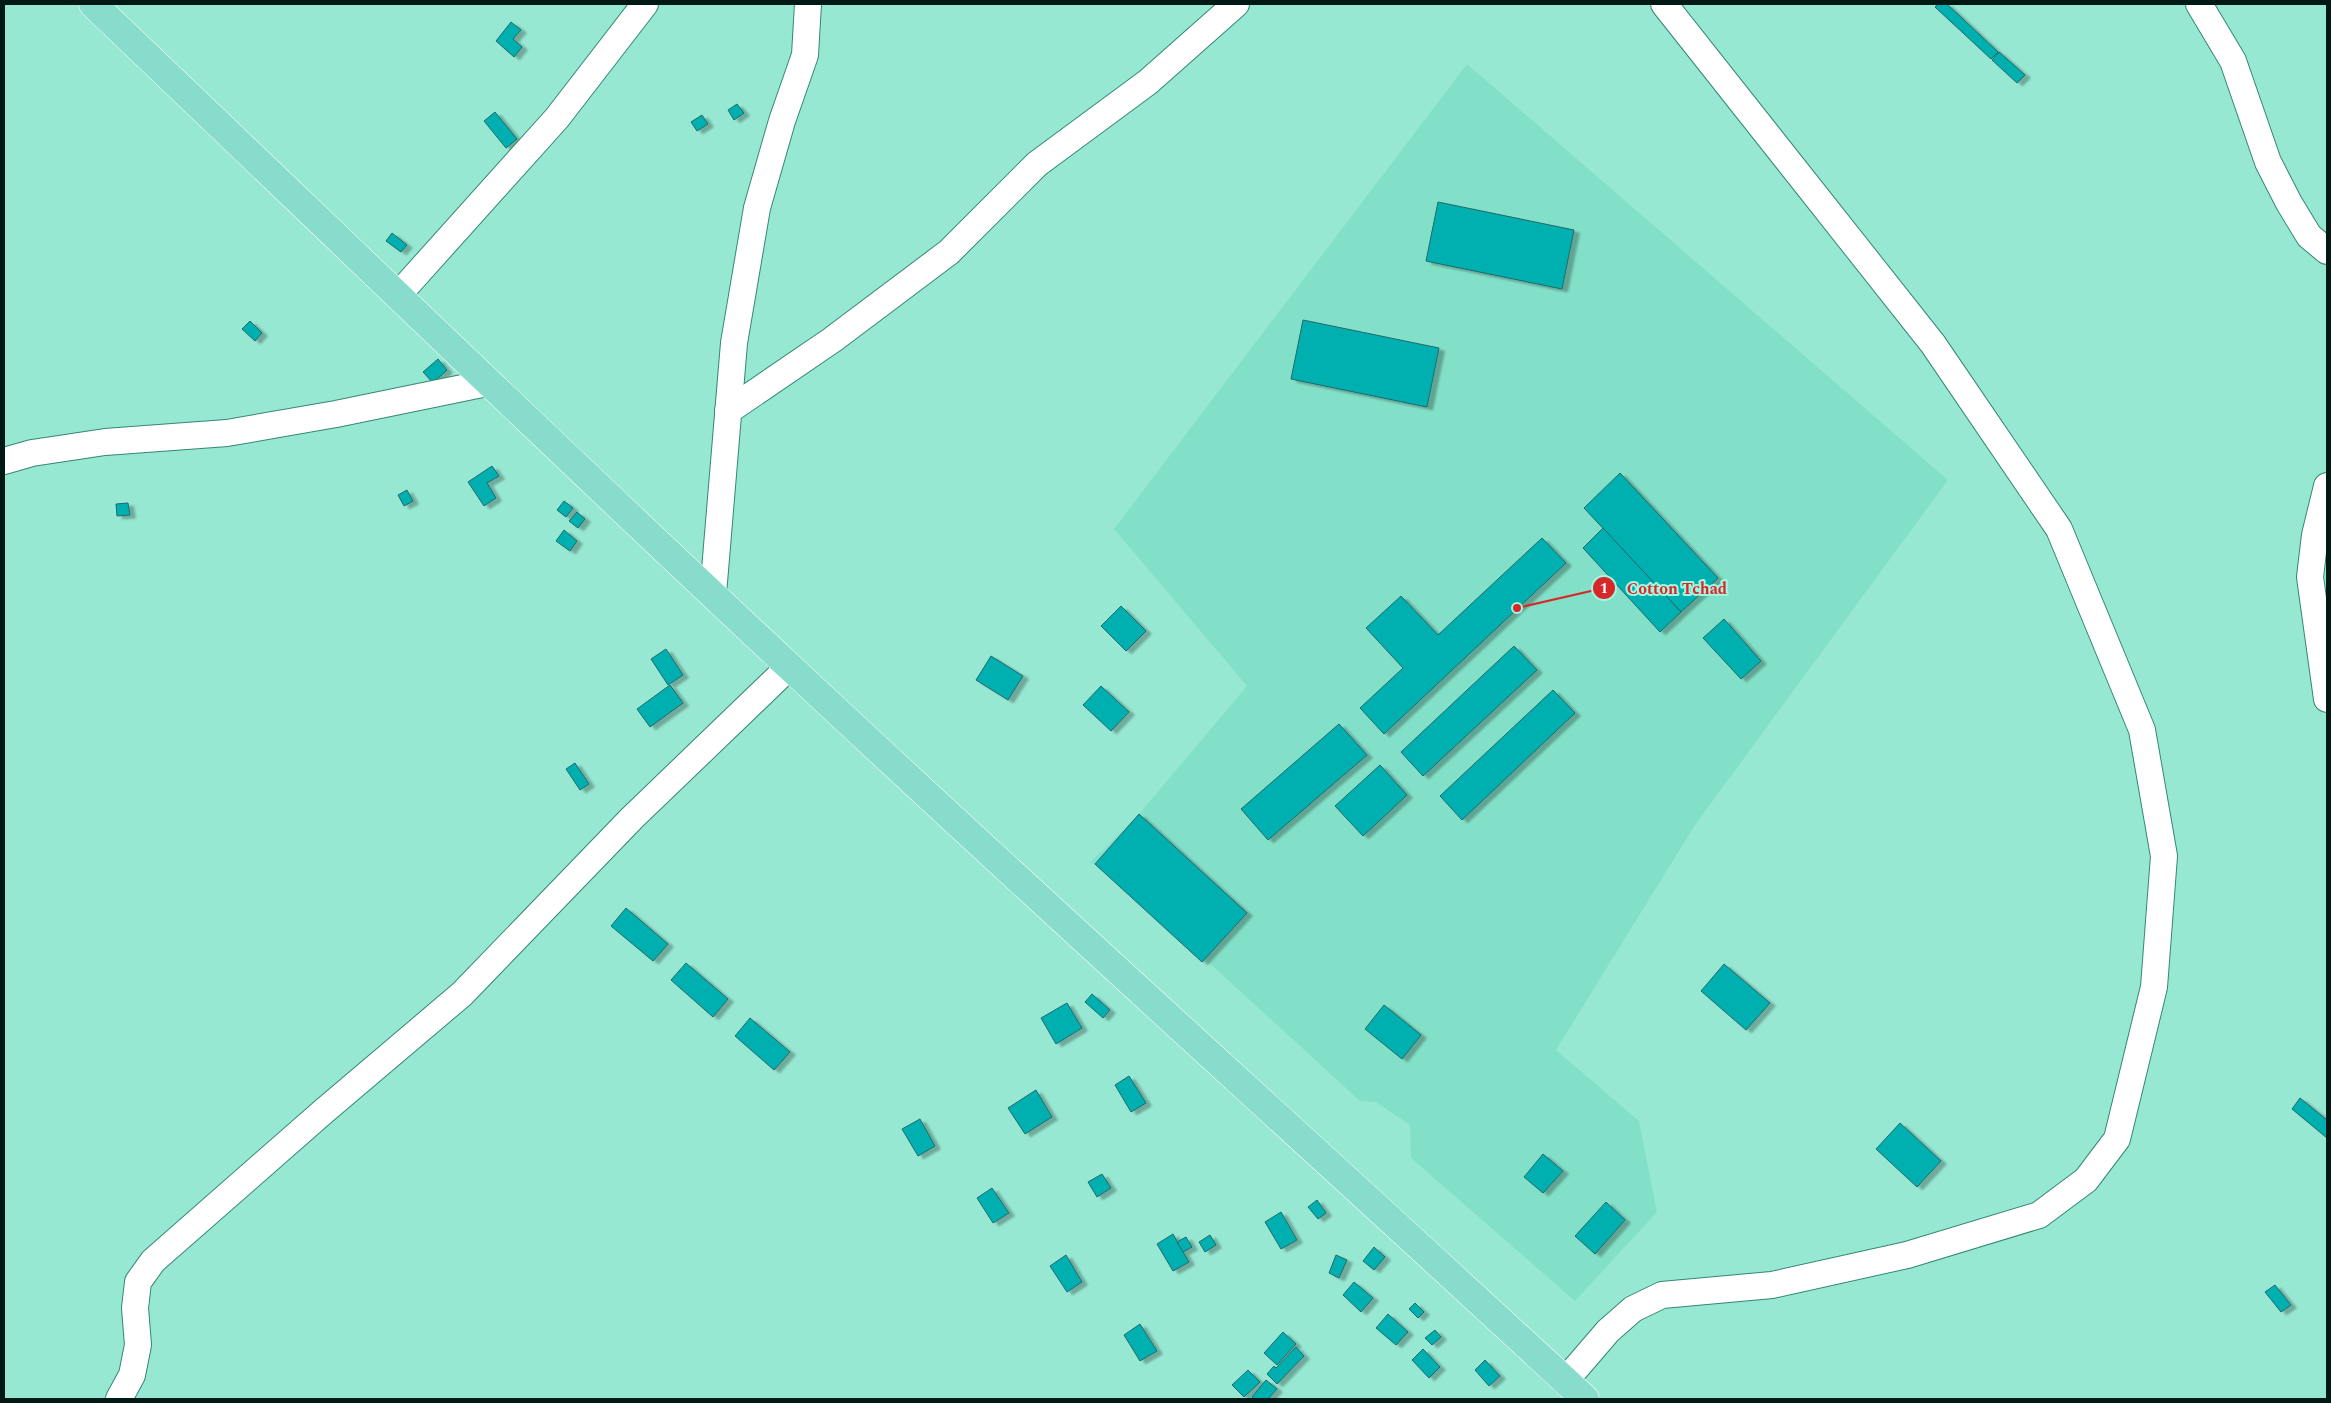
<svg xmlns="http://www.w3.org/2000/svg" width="2331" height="1403" font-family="Spectral,serif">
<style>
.built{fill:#83e0c8}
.building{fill:#02b0b1;stroke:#226869;filter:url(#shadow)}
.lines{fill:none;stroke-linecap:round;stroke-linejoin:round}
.minor-casing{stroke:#348774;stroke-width:28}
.major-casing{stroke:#fff;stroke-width:29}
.minor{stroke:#fff;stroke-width:26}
.major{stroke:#88dccb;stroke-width:28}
.leader{fill:none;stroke:#d62828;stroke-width:2}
.callout-dot{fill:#d62828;stroke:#a4f6e0;stroke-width:2}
.mark-label{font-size:15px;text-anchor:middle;font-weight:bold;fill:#fff}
.callout-label{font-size:16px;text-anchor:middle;font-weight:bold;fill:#d62828;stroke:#a4f6e0;stroke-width:4;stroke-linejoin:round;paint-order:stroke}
</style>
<defs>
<filter id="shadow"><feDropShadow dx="5.5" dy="3" stdDeviation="1" flood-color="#0004"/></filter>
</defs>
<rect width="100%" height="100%" fill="#97e8d3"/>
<path class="built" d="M1467,64L1948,480L1695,825L1556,1050L1639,1121L1657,1212L1575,1301L1411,1158L1410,1125L1376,1102L1360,1101L1205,959L1091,862L1139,814L1247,686L1114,529Z"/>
<g class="building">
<path d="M1938,4H1947L1998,52L1991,59L1935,7Z"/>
<path d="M511,22L521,30L513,39L522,47L514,57L496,41Z"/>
<path d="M1999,52L2025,75L2017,83L1992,60Z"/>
<path d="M737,104L744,113L734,120L728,110Z"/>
<path d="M495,112L517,139L506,148L484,121Z"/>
<path d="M702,115L708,124L697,131L691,122Z"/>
<path d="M1438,202L1574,230L1562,289L1426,261Z"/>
<path d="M392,233L407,245L401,252L386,241Z"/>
<path d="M1303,320L1439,348L1427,407L1291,379Z"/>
<path d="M250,321L262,333L255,341L242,329Z"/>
<path d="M438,359L447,370L433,383L423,372Z"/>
<path d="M492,466L499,476L487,483L496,498L484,506L468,482Z"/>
<path d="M1620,473L1718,578L1681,612L1584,508Z"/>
<path d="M407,490L413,501L404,506L398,495Z"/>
<path d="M564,501L573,508L566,517L557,510Z"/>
<path d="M128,503L130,515L117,516L116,504Z"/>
<path d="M577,512L585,519L578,528L569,521Z"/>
<path d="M1603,528L1681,612L1660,632L1583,548Z"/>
<path d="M564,530L577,541L570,551L556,541Z"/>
<path d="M1542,538L1566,563L1384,734L1360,708L1403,668L1366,628L1401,596L1438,635Z"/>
<path d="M1121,606L1146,631L1126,651L1101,626Z"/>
<path d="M1724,619L1761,661L1741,679L1703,638Z"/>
<path d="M1514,646L1537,670L1423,776L1401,752Z"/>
<path d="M666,649L683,675L668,685L651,659Z"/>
<path d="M991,656L1023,676L1008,700L976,680Z"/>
<path d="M670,685L683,703L650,727L637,709Z"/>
<path d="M1101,686L1129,712L1111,731L1083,705Z"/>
<path d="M1553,690L1575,713L1462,820L1440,796Z"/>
<path d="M1339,724L1367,755L1268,840L1241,809Z"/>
<path d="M575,763L589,784L580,790L566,769Z"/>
<path d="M1380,765L1407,795L1363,836L1335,806Z"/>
<path d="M1139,814L1247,913L1202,962L1095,864Z"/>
<path d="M626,908L668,944L653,961L611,926Z"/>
<path d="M686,963L728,999L713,1017L671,980Z"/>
<path d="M1724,964L1770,1003L1746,1030L1701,991Z"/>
<path d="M1092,994L1110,1010L1103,1018L1085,1002Z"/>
<path d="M1067,1003L1082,1028L1056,1044L1041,1018Z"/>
<path d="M1384,1005L1421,1035L1402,1059L1365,1029Z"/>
<path d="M750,1018L790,1052L774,1070L735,1036Z"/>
<path d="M1129,1076L1146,1103L1131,1112L1115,1085Z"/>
<path d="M1036,1090L1052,1117L1025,1134L1008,1108Z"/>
<path d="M2300,1098L2327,1120V1138L2292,1109Z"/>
<path d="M920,1119L935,1146L918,1156L902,1129Z"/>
<path d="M1900,1123L1941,1161L1917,1187L1876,1149Z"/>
<path d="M1543,1154L1563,1171L1543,1193L1524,1177Z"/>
<path d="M1102,1174L1111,1188L1097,1197L1088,1182Z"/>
<path d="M992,1188L1009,1213L993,1223L977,1198Z"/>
<path d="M1317,1200L1326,1213L1318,1219L1308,1207Z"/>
<path d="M1606,1202L1625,1220L1595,1254L1575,1236Z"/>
<path d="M1281,1212L1297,1240L1281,1249L1265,1222Z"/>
<path d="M1173,1234L1189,1262L1173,1271L1157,1244Z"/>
<path d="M1210,1235L1216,1245L1205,1252L1199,1242Z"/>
<path d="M1186,1237L1192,1247L1183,1252L1177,1242Z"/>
<path d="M1374,1247L1385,1257L1374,1270L1363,1261Z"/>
<path d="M1066,1255L1082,1282L1067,1292L1050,1266Z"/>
<path d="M1336,1255L1347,1260L1339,1278L1329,1273Z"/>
<path d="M1354,1282L1373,1298L1361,1312L1343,1295Z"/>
<path d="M2275,1285L2291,1305L2281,1312L2265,1292Z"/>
<path d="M1415,1303L1424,1312L1418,1318L1409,1309Z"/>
<path d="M1388,1314L1408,1332L1396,1345L1376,1328Z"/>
<path d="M1140,1324L1157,1351L1140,1361L1124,1335Z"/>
<path d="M1435,1330L1441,1337L1432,1345L1425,1338Z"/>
<path d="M1283,1332L1296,1344L1277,1365L1264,1353Z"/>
<path d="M1296,1347L1304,1356L1277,1384L1267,1374L1274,1366L1276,1368Z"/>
<path d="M1423,1349L1440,1367L1429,1378L1412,1360Z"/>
<path d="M1485,1360L1500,1376L1489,1386L1475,1370Z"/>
<path d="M1248,1370L1260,1382L1244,1397L1232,1385Z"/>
<path d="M1266,1380L1277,1389L1268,1399H1254L1252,1397Z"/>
</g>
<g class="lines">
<g class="minor-casing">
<g id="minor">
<path d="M2199,4L2233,61L2268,162L2289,203L2309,236L2327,251"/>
<path d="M398,295L557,118L645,4"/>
<path d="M728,411L832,340L949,252L1037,164L1148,82L1236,4"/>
<path d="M4,461L32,453L105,442L227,433L336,414L487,383"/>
<path d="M2327,486L2315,535L2310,577L2327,699"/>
<path d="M713,594L734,343L757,208L782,121L805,55L808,4"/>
<path d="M1565,1381L1608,1331L1633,1309L1662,1295L1772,1285L1907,1255L2039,1215L2086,1180L2117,1139L2154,987L2164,856L2142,730L2059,529L1933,344L1664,4"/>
<path d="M119,1399L132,1375L138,1345L135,1308L138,1282L153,1261L324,1111L462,994L632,818L789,667"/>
</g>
</g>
<g class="major-casing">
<path id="major" d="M93,4C326,226 557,450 792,669C1054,915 1322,1155 1585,1399"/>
</g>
<use href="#minor" class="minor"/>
<use href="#major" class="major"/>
</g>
<path class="leader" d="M1517 608L1604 588"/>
<g class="callout-dot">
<circle cx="1517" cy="608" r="5"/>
<circle cx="1604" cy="588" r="12"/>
</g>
<g class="mark-label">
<text x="1604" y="593">1</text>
</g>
<g class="callout-label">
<text x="1677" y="594">Cotton Tchad</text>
</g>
<rect width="2331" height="1403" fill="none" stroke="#011914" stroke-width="10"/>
</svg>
